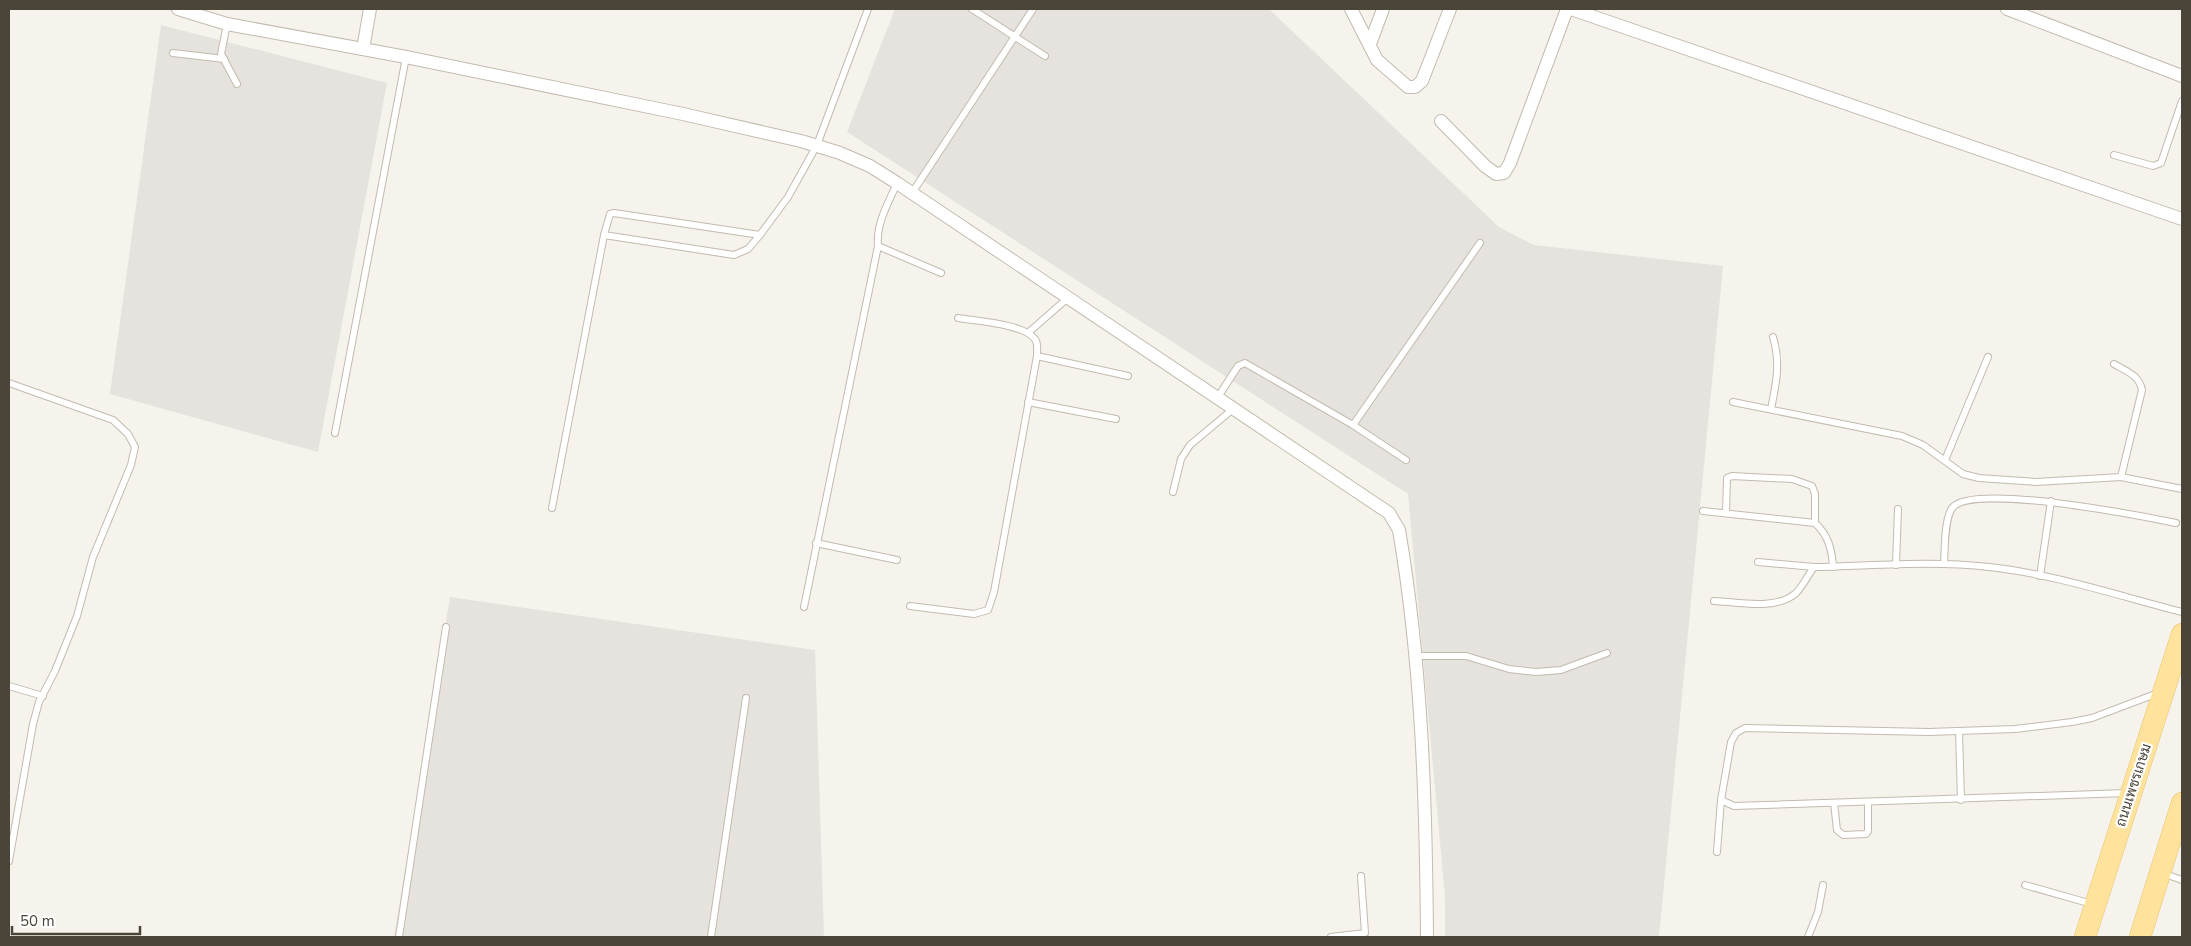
<svg xmlns="http://www.w3.org/2000/svg" width="2191" height="946" font-family="'Nunito Sans',Sarabun,sans-serif">
<style>
.industrial{fill:#e6e2dd}
.lines{fill:none;stroke-linecap:round;stroke-linejoin:round}
.lane-casing{stroke:#c2bbae;stroke-width:8}
.street-casing{stroke:#c2bbae;stroke-width:14}
.primary-casing{stroke:#e6c16a;stroke-width:22}
.lane{stroke:#fff;stroke-width:6}
.street{stroke:#fff;stroke-width:12}
.primary{stroke:#ffe39c;stroke-width:21}
.labels{text-anchor:middle;stroke-width:4.5;stroke-linejoin:round;paint-order:stroke}
.street-label{font-size:14px;fill:#4b4439;stroke:#fff}
</style>
<rect width="100%" height="100%" fill="#f6f3ec"/>
<g class="industrial">
<path d="M895,9H1269L1499,227L1534,245L1723,266L1659,937H1445V897L1408,494L847,132Z"/>
<path d="M161,25L387,83L318,452L110,394Z"/>
<path d="M450,597L815,650L824,937H394Z"/>
</g>
<g class="lines">
<g class="lane-casing">
<g id="lane">
<path d="M972,9L1045,56"/>
<path d="M227,24L221,54L237,84"/>
<path d="M173,53L224,59"/>
<path d="M2114,155L2153,166L2161,163L2182,101"/>
<path d="M897,183C888,204 876,223 878,246L941,273"/>
<path d="M912,193L1033,9"/>
<path d="M604,235L734,255L748,249L760,235L788,197L817,145L868,9"/>
<path d="M958,318C975,321 1028,324 1036,341C1038,345 1037,351 1037,356L1128,376"/>
<path d="M1029,332L1069,297"/>
<path d="M2114,364C2126,371 2139,375 2142,390L2121,477"/>
<path d="M9,383L113,420L128,434L135,447L131,465L93,557L77,616L55,671L39,702L33,724L9,861"/>
<path d="M1218,397L1238,366L1245,363L1353,425L1406,460"/>
<path d="M1028,402L1116,419"/>
<path d="M1733,402L1902,436L1923,445L1963,474L1979,478L2036,482L2121,477L2182,489"/>
<path d="M1771,409C1776,384 1781,363 1773,337"/>
<path d="M1353,425L1480,243"/>
<path d="M335,433L406,57"/>
<path d="M1945,460L1988,357"/>
<path d="M1173,492L1181,459L1190,445L1233,409"/>
<path d="M552,508L604,235L610,214L614,213L760,235"/>
<path d="M1703,511L1815,523C1828,535 1832,549 1833,567"/>
<path d="M1726,513L1727,478L1732,476L1792,479L1812,486L1815,494V523"/>
<path d="M816,543L897,560"/>
<path d="M1758,562L1814,567"/>
<path d="M1944,564C1945,550 1944,517 1953,507C1974,483 2142,516 2176,523"/>
<path d="M1896,565L1898,509"/>
<path d="M2040,576L2051,501"/>
<path d="M1714,601C1738,602 1776,611 1796,593C1803,586 1808,575 1814,567C1872,566 1931,560 1989,567C2054,574 2119,596 2182,612"/>
<path d="M910,606L974,614L988,610L994,592L1037,356"/>
<path d="M804,607L878,246"/>
<path d="M1415,656H1466L1509,669L1536,672L1561,670L1607,653"/>
<path d="M9,686L43,696"/>
<path d="M1959,731L1961,800"/>
<path d="M2127,793L1734,806L1721,800L1731,742L1736,733L1745,728L1929,732L2015,729L2072,722L2092,718L2158,693"/>
<path d="M1834,803L1837,830L1843,835L1866,834L1868,831V802"/>
<path d="M1717,852L1721,800"/>
<path d="M2162,873L2182,880"/>
<path d="M2025,885L2092,904"/>
<path d="M399,937L446,627"/>
<path d="M711,937L746,698"/>
<path d="M1331,937L1365,933L1361,876"/>
<path d="M1808,937L1818,912L1823,885"/>
</g>
</g>
<g class="street-casing">
<g id="street">
<path d="M178,9L227,24L406,57L683,114L801,141L840,153L870,166L897,183L1389,513L1399,530C1422,664 1426,802 1427,937"/>
<path d="M1351,9L1377,60L1408,87H1415L1422,81L1450,9"/>
<path d="M1571,9L2182,219"/>
<path d="M2007,9L2182,76"/>
<path d="M1370,44L1383,9"/>
<path d="M363,49L370,9"/>
<path d="M1441,121L1485,166L1496,174L1504,173L1510,163L1567,9"/>
</g>
</g>
<g class="primary-casing">
<g id="primary">
<path d="M2085,937L2182,634"/>
<path d="M2140,937L2182,803"/>
</g>
</g>
<use href="#lane" class="lane"/>
<use href="#street" class="street"/>
<use href="#primary" class="primary"/>
</g>
<g class="labels">
<g class="street-label">
<text transform="translate(2133 785) rotate(-72)" y="5">ถนนเพชรเกษม</text>
</g>
</g>
<rect width="2191" height="946" fill="none" stroke="#4b4439" stroke-width="20"/>
<path d="M12 926v8h128v-8" fill="none" stroke="#4b4439" stroke-width="2.5"/>
<text x="20" y="926" font-size="15" fill="#4b4439" stroke="#ffffff" stroke-width="4" paint-order="stroke">50 m</text>
</svg>
